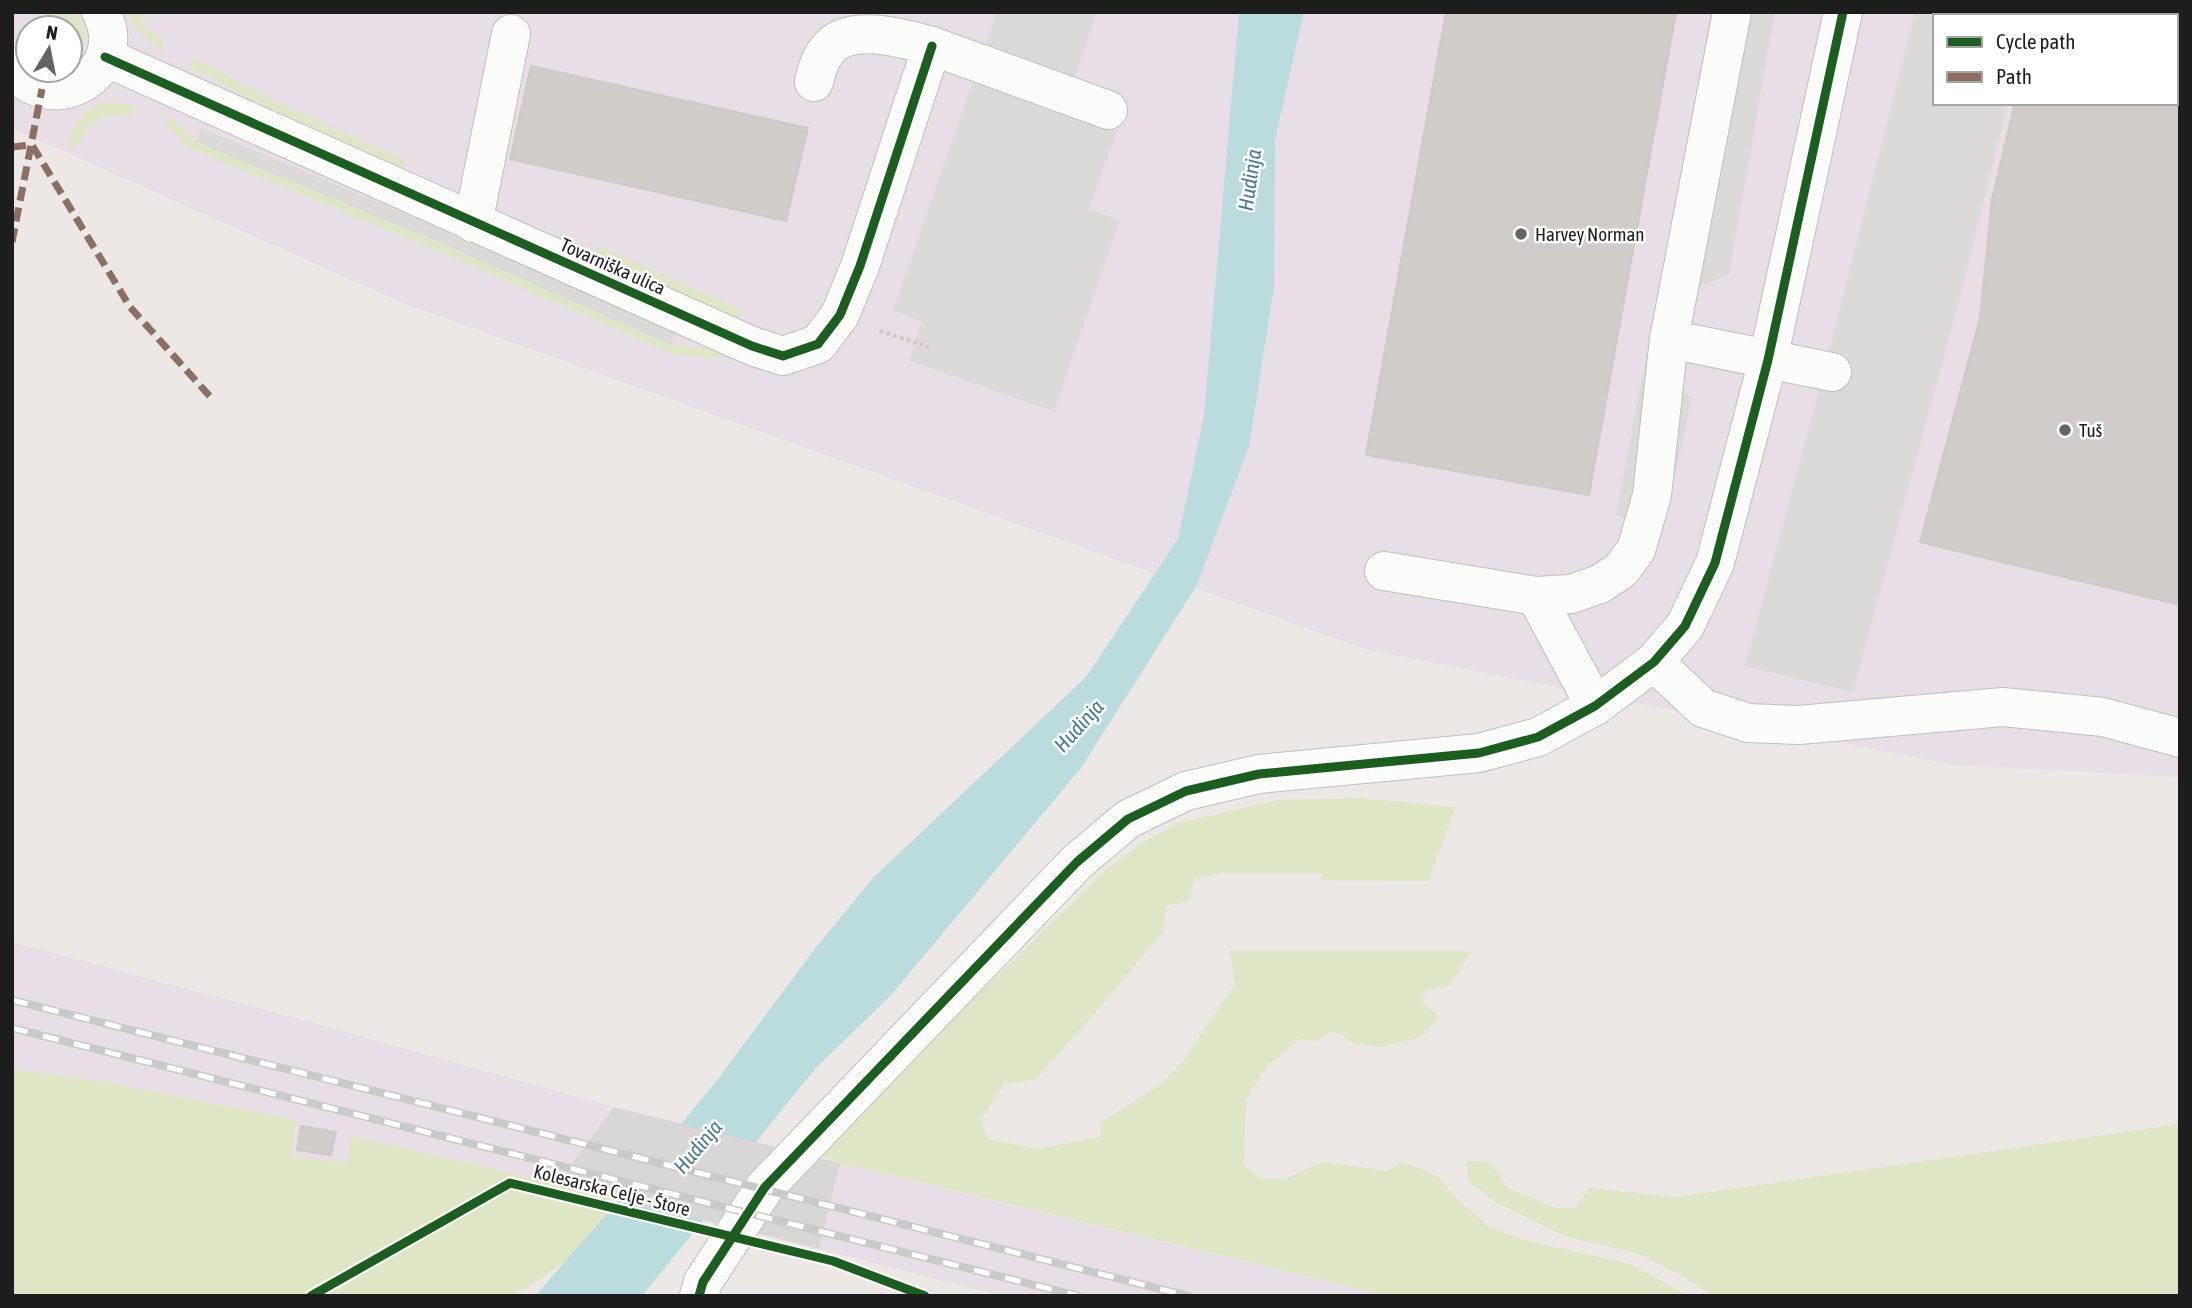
<svg xmlns="http://www.w3.org/2000/svg" width="2192" height="1308" font-family="'Asap Condensed',sans-serif">
<style>
.industrial{fill:#e8dee6;fill-rule:evenodd}
.grass{fill:#dee6c5}
.parking{fill:#dbdad9}
.water{fill:#bbdcdd}
.pier{fill:#d8d7d5}
.building{fill:#d0ccca;stroke:#cec9c7;stroke-width:2}
.lines{fill:none;stroke-linecap:round;stroke-linejoin:round}
.minor-casing{stroke:#c1bfbe;stroke-width:40}
.path{stroke:#d4c7c7;stroke-width:4.5;stroke-dasharray:3.5 3.5;stroke-linecap:butt}
.minor{stroke:#fcfcfb;stroke-width:38}
.rail-casing{stroke:#cac9c9;stroke-width:8}
.rail{stroke:#fff;stroke-width:5;stroke-dasharray:16;stroke-linecap:butt}
.quiet{stroke:#8d6e63;stroke-width:7;stroke-dasharray:14 7;stroke-linecap:butt}
.cycleway-casing{stroke:#fff;stroke-width:13}
.cycleway{stroke:#1b5e20;stroke-width:9}
.poi-dot{fill:#656463;stroke:#fff;stroke-width:2.5}
.labels{text-anchor:middle;stroke-width:5;stroke-linejoin:round;paint-order:stroke}
.poi-label{font-size:19px;fill:#1d1d1d;stroke:#fff;text-anchor:start}
.street-label{font-size:19px;fill:#1d1d1d;stroke:#fff}
.water-label{font-size:21px;font-style:italic;fill:#467a90;stroke:#fff}
</style>
<rect width="100%" height="100%" fill="#ebe8e5"/>
<g class="industrial">
<path d="M12,12H2180V777L1955,765L1368,650L403,303L12,128ZM1935,16H2176V103H1935ZM28,28H70V70H28Z"/>
<path d="M12,942L288,1016L614,1107L557,1184L352,1136L345,1163L291,1156L297,1120L106,1082L12,1069Z"/>
<path d="M840,1163L1022,1208L1388,1296H1002L819,1249Z"/>
</g>
<g class="grass">
<path d="M42,12C50,12 63,10 71,13C94,22 86,53 70,64V28H28L39,14Z"/>
<path d="M127,12H138L145,25L164,43L162,51C147,41 135,28 127,12Z"/>
<path d="M193,60L206,64L261,94L405,161L403,170L256,102L187,65Z"/>
<path d="M104,101L138,106L129,115C94,115 94,119 76,147L67,146C77,121 78,113 104,101Z"/>
<path d="M166,117L182,127L196,142L434,240L671,345L692,348L710,346L720,352L716,358L672,354L431,248L189,148L165,124Z"/>
<path d="M598,246L735,307L740,312L739,318L597,257Z"/>
<path d="M1358,798L1456,807L1428,881L1321,880L1322,873H1221L1195,878L1189,901L1166,906L1163,932L1090,1019L1035,1080L1005,1083L981,1119L988,1139L1036,1149L1100,1137L1101,1123L1162,1083L1184,1060L1206,1026L1235,986L1230,951H1471L1449,987L1426,990L1422,1002L1439,1017L1421,1037L1380,1047L1351,1043L1343,1035L1331,1031L1318,1041L1300,1039L1266,1067L1246,1100L1244,1164L1259,1178L1282,1180L1323,1162L1388,1171L1402,1162L1438,1176L1454,1196L1487,1225L1519,1239L1631,1264L1688,1296H1388L840,1163L817,1154L900,1069L949,1023L1104,871L1143,842L1178,823L1279,800Z"/>
<path d="M12,1069L106,1082L297,1120L291,1156L345,1163L352,1136L557,1184L618,1201L566,1261L514,1296H12Z"/>
<path d="M2180,1124V1296H1712L1686,1278L1637,1253L1567,1237L1493,1201L1467,1178V1161L1489,1162L1509,1188L1555,1208H1575L1589,1188L1676,1197Z"/>
</g>
<g class="parking">
<path d="M997,12H1097L1073,82L1128,100L1089,209L1120,220L1054,411L909,361L922,321L893,311Z"/>
<path d="M1711,12H1775L1729,274L1695,289L1673,385L1692,398L1662,535L1616,515Z"/>
<path d="M1915,12H2030L2029,16H1935V103H2008L1959,301L1853,692L1745,666L1826,364Z"/>
<path d="M201,128L439,228L677,332L671,345L434,240L196,142Z"/>
</g>
<path class="water" d="M1239,12H1304L1275,139L1274,287L1249,446L1197,585L1081,768L891,995L816,1068L759,1138L702,1222L642,1296H535L618,1201L718,1079L813,951L874,877L1086,677L1178,539L1204,416Z"/>
<path class="pier" d="M614,1107L840,1163L819,1249L557,1184Z"/>
<g class="building">
<path d="M1446,12H1676L1589,495L1366,455Z"/>
<path d="M2037,12H2074L2088,16H2036Z"/>
<path d="M2176,38L2180,39V605L1920,542L1980,318L1992,199L2015,103H2176Z"/>
<path d="M531,66L808,128L786,221L510,159Z"/>
<path d="M301,1126L336,1132L331,1155L297,1150Z"/>
</g>
<g class="lines">
<g class="minor-casing">
<g id="minor">
<path d="M105,57L752,346L783,356L818,344L840,315L860,266L932,46"/>
<path d="M12,67C51,121 133,72 101,12"/>
<path d="M814,82C817,70 820,57 830,47C852,23 905,39 932,46L1108,110"/>
<path d="M473,223L511,34"/>
<path d="M1669,339L1832,372"/>
<path d="M1384,571L1536,596L1571,594L1600,584L1621,570L1636,550L1652,495L1669,339L1732,12"/>
<path d="M1536,596L1595,706"/>
<path d="M1654,662L1703,708L1748,723L1799,725L2003,707L2103,717L2180,738"/>
<path d="M699,1296L703,1282L765,1187L1077,862L1128,819L1186,791L1259,774L1479,753L1538,737L1595,706L1654,662L1685,626L1715,563L1768,360L1843,12"/>
</g>
</g>
<path class="path" d="M880,331L929,347"/>
<use href="#minor" class="minor"/>
<g class="rail-casing">
<g id="rail">
<path d="M12,1000L1188,1296"/>
<path d="M12,1028L1078,1296"/>
</g>
</g>
<use href="#rail" class="rail"/>
<g class="quiet">
<path d="M12,147L32,145L130,307L214,401"/>
<path d="M12,242L42,89"/>
</g>
<g class="cycleway-casing">
<g id="cycleway">
<path d="M105,57L752,346L783,356L818,344L840,315L860,266L932,46"/>
<path d="M311,1296L510,1183L833,1261L925,1296"/>
<path d="M699,1296L703,1282L765,1187L1077,862L1128,819L1186,791L1259,774L1479,753L1538,737L1595,706L1654,662L1685,626L1715,563L1768,360L1843,12"/>
</g>
</g>
<use href="#cycleway" class="cycleway"/>
</g>
<g class="poi-dot">
<circle cx="1521" cy="234" r="7"/>
<circle cx="2065" cy="430" r="7"/>
</g>
<g class="labels">
<g class="poi-label">
<text x="1535" y="241">Harvey Norman</text>
<text x="2079" y="437">Tuš</text>
</g>
<g class="street-label">
<text transform="translate(613 266) rotate(24)" y="7">Tovarniška ulica</text>
<text transform="translate(612 1190) rotate(14)" y="7">Kolesarska Celje - Štore</text>
</g>
<g class="water-label">
<text transform="translate(1250 180) rotate(-82)" y="7">Hudinja</text>
<text transform="translate(1079 726) rotate(-48)" y="7">Hudinja</text>
<text transform="translate(698 1147) rotate(-50)" y="7">Hudinja</text>
</g>
</g>
<rect width="2192" height="1308" fill="none" stroke="#1d1d1d" stroke-width="28"/>
<rect x="1933" y="14" width="245" height="91" fill="#ffffff" stroke="#a5a5a5" stroke-width="2"/>
<rect x="1947" y="37" width="35" height="10" fill="#1b5e20" stroke="#a5a5a5" stroke-width="2"/>
<text x="1996" y="49" font-size="21" fill="#1d1d1d">Cycle path</text>
<rect x="1947" y="72" width="35" height="10" fill="#8d6e63" stroke="#a5a5a5" stroke-width="2"/>
<text x="1996" y="84" font-size="21" fill="#1d1d1d">Path</text>
<g transform="translate(49 49) rotate(10)"><circle r="33" fill="#ffffff" stroke="#a5a5a5" stroke-width="2"/>
<path d="M0-5L12 26L0 18L-12 26Z" fill="#656463"/>
<text y="-10" font-size="19" font-weight="bold" text-anchor="middle" fill="#1d1d1d">N</text>
</g>
</svg>
